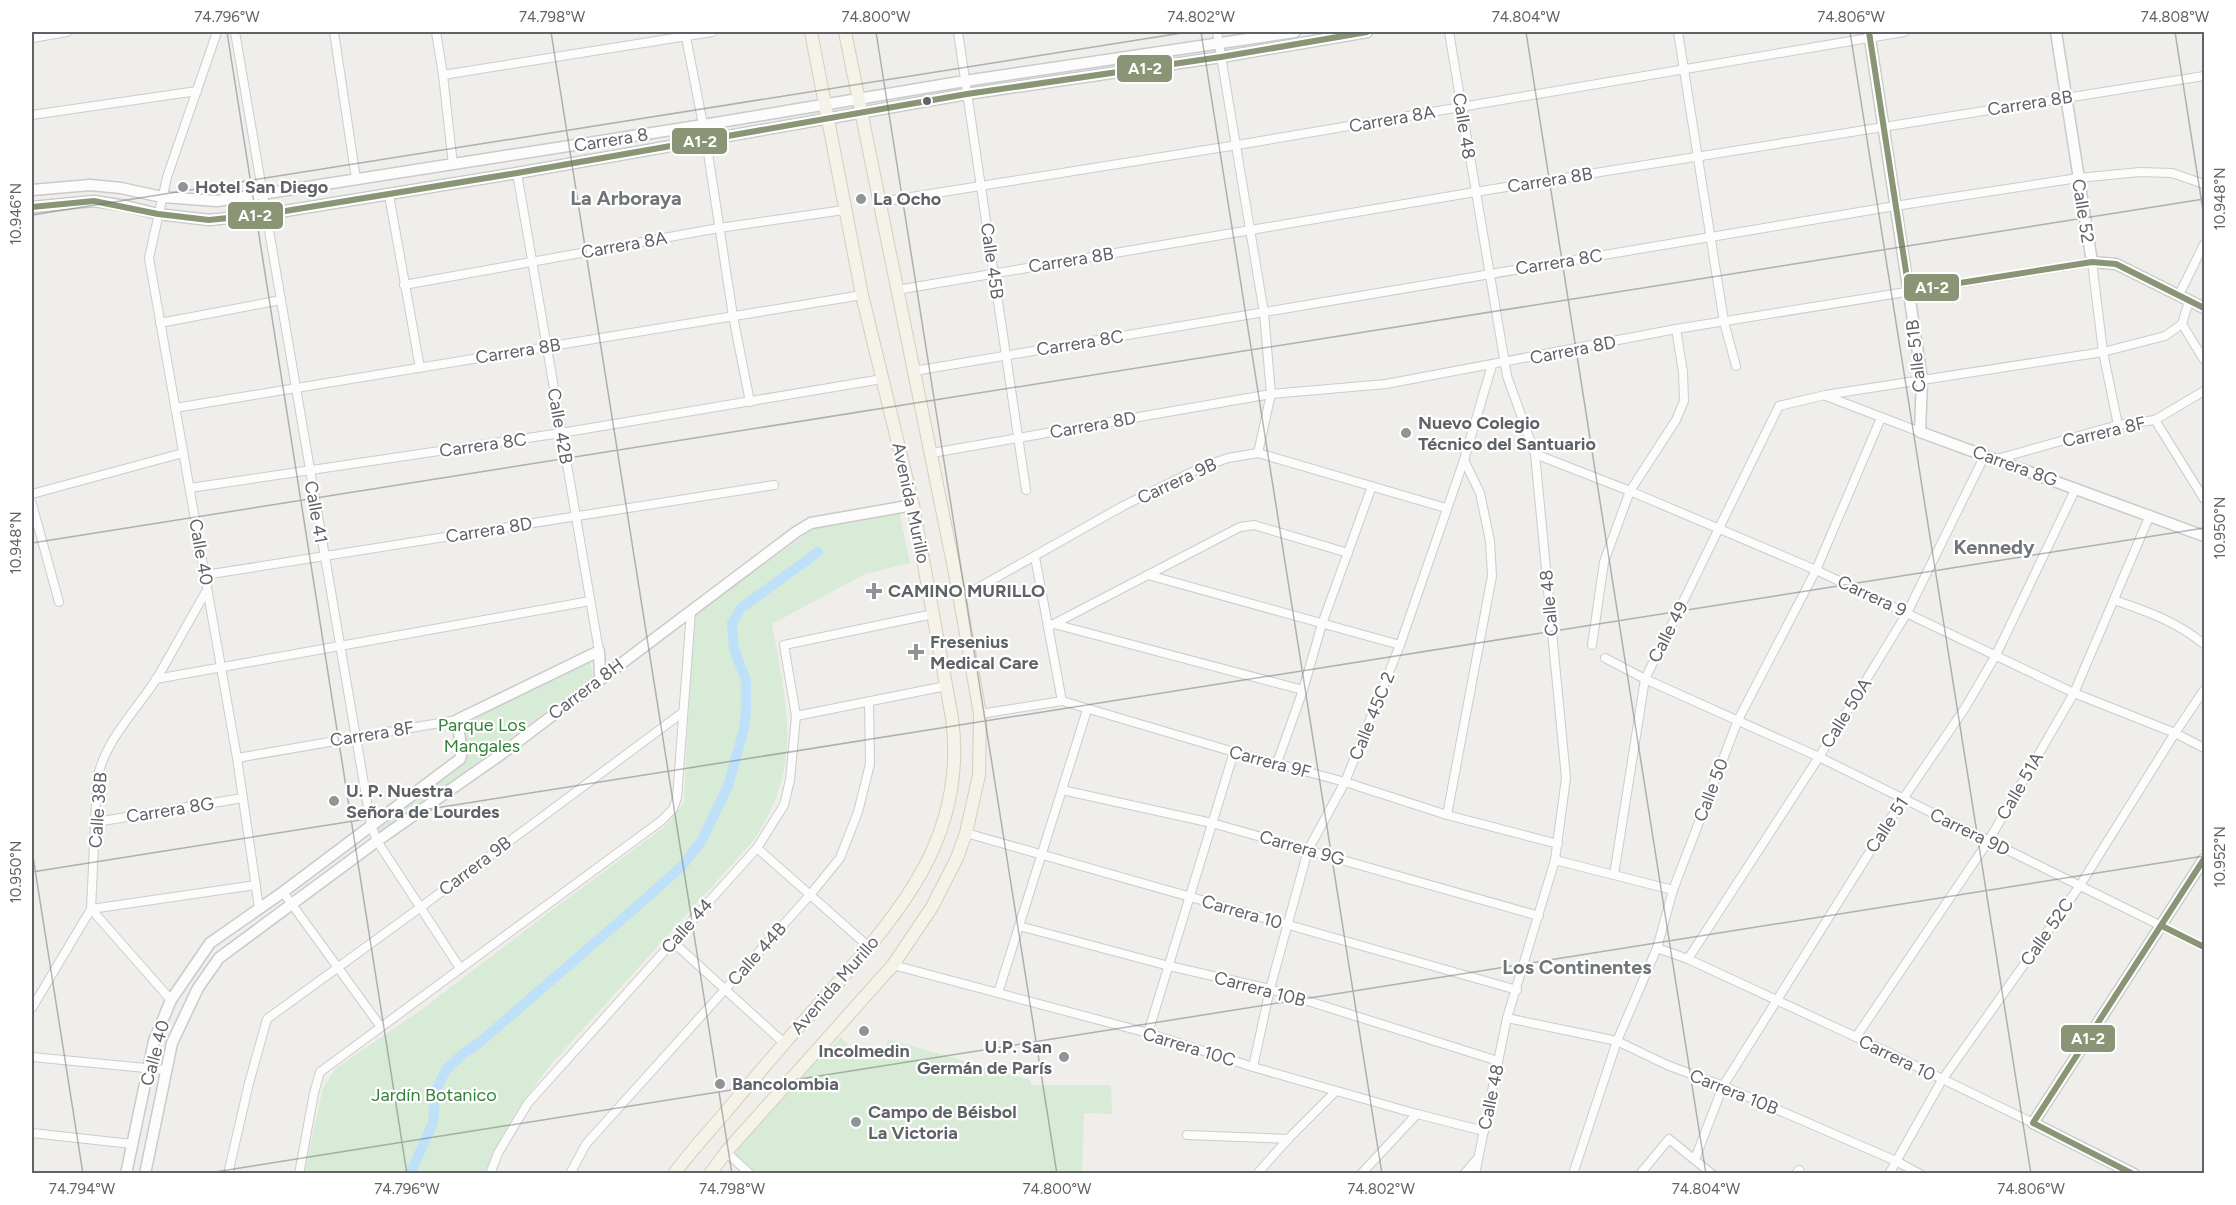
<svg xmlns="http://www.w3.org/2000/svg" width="2236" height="1205" font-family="Figtree,sans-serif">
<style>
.green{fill:#d8ebd6}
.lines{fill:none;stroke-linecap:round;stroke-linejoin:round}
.canal{stroke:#bfe0f9;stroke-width:10}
.street-casing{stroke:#cbcccc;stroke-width:10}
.secondary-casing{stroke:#cacacb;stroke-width:13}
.primary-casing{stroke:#d7ceb8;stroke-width:14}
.street{stroke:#fdfcfc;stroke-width:8}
.secondary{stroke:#fdfcfc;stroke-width:10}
.primary{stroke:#f4f2e9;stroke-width:12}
.bus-1-casing{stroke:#fff;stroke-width:10}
.bus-1{stroke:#8a9575;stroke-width:6}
.ticks{fill:none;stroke:#5f6368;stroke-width:1.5;stroke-opacity:0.45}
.bus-dot{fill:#5f6368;stroke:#fff;stroke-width:2}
.poi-dot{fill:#919496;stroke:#fff;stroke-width:2}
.labels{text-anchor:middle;stroke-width:4.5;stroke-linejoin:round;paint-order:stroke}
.street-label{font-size:18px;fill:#5f6368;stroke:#fff}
.poi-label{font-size:18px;font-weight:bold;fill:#5f6368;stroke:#fff;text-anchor:start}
.park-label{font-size:18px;fill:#348238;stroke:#fff}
.neighbourhood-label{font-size:20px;font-weight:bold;fill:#70757a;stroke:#fff}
.line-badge{stroke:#fff;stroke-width:2}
.badge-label{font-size:16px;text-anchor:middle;font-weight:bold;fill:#fff}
.neatline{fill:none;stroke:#5f6368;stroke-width:2}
.ticks-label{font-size:15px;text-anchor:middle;fill:#5f6368}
</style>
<rect width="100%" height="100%" fill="#efeeea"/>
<g class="green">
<path d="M899,511L910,563L865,574L772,624C787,707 804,766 753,841L553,1062C526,1097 500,1131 485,1173L304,1174L323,1088L335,1069L421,1010L548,913L663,828L676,814L684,802L693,615L810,531L823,526Z"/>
<path d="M590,660L593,676L380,835L376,831L462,762L461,723Z"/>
<path d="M841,1037L858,1055H885L888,1039L1030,1080L1031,1085H1111L1112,1114L1084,1113L1082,1173H757L730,1150Z"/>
</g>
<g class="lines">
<path class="canal" d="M410,1174L433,1123L435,1093L445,1071L464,1053L479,1043L650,895L683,865L702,840L728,786L744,729L746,710V680L734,649L732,623L741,608L818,552"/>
<g class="street-casing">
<g id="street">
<path d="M217,32L167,177L149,258L237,758L259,908"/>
<path d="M235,32L371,825L377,841L460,968"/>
<path d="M334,32L356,179"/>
<path d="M436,32L443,75L453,165"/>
<path d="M685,32L706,140L733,316L750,402"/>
<path d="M958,32L1026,490"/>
<path d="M1217,32L1264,313L1271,394L1258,453"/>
<path d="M1449,32L1507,376L1535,454L1566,778L1555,860L1507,1018L1475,1174"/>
<path d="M1678,32L1724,322L1736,366"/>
<path d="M32,38L67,32"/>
<path d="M443,75L712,32"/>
<path d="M32,115L197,91"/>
<path d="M517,173L599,651"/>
<path d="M389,195L420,368"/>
<path d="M880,202L1237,145L1904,32"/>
<path d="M404,285L719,228L844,210"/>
<path d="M897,290L1475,192L2204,76"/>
<path d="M2179,295L2204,244"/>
<path d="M2189,301L2182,324L2204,360"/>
<path d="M160,323L281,300"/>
<path d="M914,371L1895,206L2078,178L2140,172L2172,173L2204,184"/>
<path d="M1826,396L1920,432"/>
<path d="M175,408L862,295"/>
<path d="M2155,420L2204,499"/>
<path d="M932,453L1271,394L1386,384L1676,329L2092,262L2103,352L2118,425"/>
<path d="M1535,454L1630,491L1816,570L2074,693L2175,733L2204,748"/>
<path d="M1997,459L2118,425L2155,420L2204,391"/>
<path d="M190,488L561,433L882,379"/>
<path d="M32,494L183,453"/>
<path d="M32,504L59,602"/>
<path d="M1035,557L1062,701"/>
<path d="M205,575L774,485"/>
<path d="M1148,575L1400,645"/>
<path d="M960,598L1123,506L1202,467L1228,458L1258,453L1446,508"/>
<path d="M2114,600C2149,612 2175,621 2204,644"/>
<path d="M1054,624L1303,690"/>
<path d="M1048,627L1240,527L1254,525L1348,553"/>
<path d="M1592,645L1604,562L1630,491L1676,420L1684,401L1683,372L1676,329"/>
<path d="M1605,658L1645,679L1819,757L2204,947"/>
<path d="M156,679L590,601"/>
<path d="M980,714L1062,701L1234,752L1345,782L1447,815L1558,844"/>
<path d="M796,716L946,686"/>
<path d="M237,758L457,720"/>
<path d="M1277,763L1303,690L1322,624L1372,486"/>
<path d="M1062,790L1212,823L1539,916"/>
<path d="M1447,815L1492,576L1490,541L1480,493L1464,460"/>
<path d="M96,822L243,798"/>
<path d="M966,833L1517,990"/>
<path d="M757,848L869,947"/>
<path d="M1555,860L1673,890"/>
<path d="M1614,875L1645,679L1779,406L1825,395L2103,352L2165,336L2182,324"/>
<path d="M283,892L381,1027"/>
<path d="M91,909L256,885"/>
<path d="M91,909L171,1000"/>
<path d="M1019,926L1169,966L1270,989L1498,1061"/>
<path d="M673,942L784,1043"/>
<path d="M1657,948L1688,959L1856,1037L2033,1123"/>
<path d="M1688,959L1819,757L1907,613L1985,455"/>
<path d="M893,965L1148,1033L1253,1067L1417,1114L1484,1131"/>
<path d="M998,993L1087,710"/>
<path d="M32,1008L91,909L97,780C104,741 136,711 157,678C174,649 190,619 207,590"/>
<path d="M1507,1018L1617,1041L1667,1065L1723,1086L1896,1161L1920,1174"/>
<path d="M1148,1033L1234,752"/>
<path d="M1856,1037L1989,840L2074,693L2150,515"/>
<path d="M32,1057L166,1070"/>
<path d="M1253,1067L1270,989L1308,850L1345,782L1400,645L1464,460L1492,365"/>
<path d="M32,1133L132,1144"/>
<path d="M1187,1135L1288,1139"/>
<path d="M726,1152L750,1174"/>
<path d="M1695,1159L1723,1086L1903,799L1965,708L1996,655L2076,488"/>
<path d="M228,1174L249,1083L267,1019L421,907L682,713"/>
<path d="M299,1174L314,1093L320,1072L661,821L673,809L677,798L691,611"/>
<path d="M490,1174L498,1153L528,1103L757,848L784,805L790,780L796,716L784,645L933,614"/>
<path d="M570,1174L586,1144L810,895L840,858L858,812L870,764L869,701"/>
<path d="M1257,1174L1288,1139L1336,1091"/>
<path d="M1361,1174L1417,1114"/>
<path d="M1464,1174L1477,1159"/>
<path d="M1573,1174L1617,1041L1657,948L1673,890L1738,720L1816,570L1881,418"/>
<path d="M1640,1174L1669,1139L1712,1174"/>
<path d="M1796,1174L1799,1170"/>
<path d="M1889,1174L1942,1080L2079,887L2175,733L2204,690"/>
</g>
</g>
<g class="secondary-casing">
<g id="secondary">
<path d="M1869,32L1922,379L1920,432L2204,536"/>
<path d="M2056,32L2092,262L2116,264L2204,308"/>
<path d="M32,190L90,185L121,188L162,197L217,201L703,125L965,81L1295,32"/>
<path d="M32,207L94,201L126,206L158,214L209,220L267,214L517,173L967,94L1221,57L1367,32"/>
<path d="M126,1174L154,1041L171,1000L210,943L283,892L460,759L462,752L457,720L599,651L600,678"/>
<path d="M145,1174L172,1043L198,988L219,958L377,841L500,755L796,532L811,523L913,505"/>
<path d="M2134,1174L2033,1123L2204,859"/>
</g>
</g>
<g class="primary-casing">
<g id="primary">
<path d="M674,1174C689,1153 707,1134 724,1114C753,1080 782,1045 813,1011C889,924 969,845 952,718L913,505L862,295L811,32"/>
<path d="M710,1174L726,1152L893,965L932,907L957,858L966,833L979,775L980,714L958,588L845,32"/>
</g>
</g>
<use href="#street" class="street"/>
<use href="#secondary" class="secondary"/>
<use href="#primary" class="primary"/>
<g class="bus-1-casing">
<g id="bus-1">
<path d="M1869,32L1909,291L2092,262L2116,264L2204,308"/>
<path d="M32,207L94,201L158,214L209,220L267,214L517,173L967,94L1221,57L1367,32"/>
<path d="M2162,926L2204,947"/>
<path d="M2133,1174L2033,1123L2204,859"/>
</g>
</g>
<use href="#bus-1" class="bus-1"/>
</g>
<path class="ticks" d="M227,32L407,1174M551,32L732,1174M876,32L1057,1174M1201,32L1382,1174M1526,32L1706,1174M1850,32L2031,1174M2175,32L2204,217M32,215L1188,32M32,543L2204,199M32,850L83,1174M32,872L2204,528M202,1174L2204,856"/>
<circle class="bus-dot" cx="927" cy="101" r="5"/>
<g class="poi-dot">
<circle cx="183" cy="187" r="6"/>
<circle cx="861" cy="199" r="6"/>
<circle cx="1406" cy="433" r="6"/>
<path d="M871 582h6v6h6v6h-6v6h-6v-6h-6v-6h6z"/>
<path d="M913 643h6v6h6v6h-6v6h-6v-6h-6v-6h6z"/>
<circle cx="334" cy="801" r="6"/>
<circle cx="864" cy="1031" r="6"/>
<circle cx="1064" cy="1057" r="6"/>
<circle cx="720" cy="1084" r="6"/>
<circle cx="856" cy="1122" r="6"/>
</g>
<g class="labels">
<g class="street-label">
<text transform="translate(2030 103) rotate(-9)" y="6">Carrera 8B</text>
<text transform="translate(1392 119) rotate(-10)" y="6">Carrera 8A</text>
<text transform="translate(1464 126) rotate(81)" y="6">Calle 48</text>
<text transform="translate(611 140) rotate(-9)" y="6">Carrera 8</text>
<text transform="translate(1550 180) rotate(-9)" y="6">Carrera 8B</text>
<text transform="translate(2083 211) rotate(81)" y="6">Calle 52</text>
<text transform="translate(624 245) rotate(-10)" y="6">Carrera 8A</text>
<text transform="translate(1071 260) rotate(-9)" y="6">Carrera 8B</text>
<text transform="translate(992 261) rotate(82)" y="6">Calle 45B</text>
<text transform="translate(1559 262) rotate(-9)" y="6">Carrera 8C</text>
<text transform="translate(1080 343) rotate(-9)" y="6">Carrera 8C</text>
<text transform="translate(1573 350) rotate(-11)" y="6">Carrera 8D</text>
<text transform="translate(518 351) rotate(-9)" y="6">Carrera 8B</text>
<text transform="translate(1916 356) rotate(-96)" y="6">Calle 51B</text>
<text transform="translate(1093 425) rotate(-10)" y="6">Carrera 8D</text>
<text transform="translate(560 426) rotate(80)" y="6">Calle 42B</text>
<text transform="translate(2104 432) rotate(-13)" y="6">Carrera 8F</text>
<text transform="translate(483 445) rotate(-8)" y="6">Carrera 8C</text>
<text transform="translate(2015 466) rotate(20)" y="6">Carrera 8G</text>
<text transform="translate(1177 481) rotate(-25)" y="6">Carrera 9B</text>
<text transform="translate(911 503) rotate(78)" y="6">Avenida Murillo</text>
<text transform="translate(316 512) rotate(80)" y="6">Calle 41</text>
<text transform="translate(489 530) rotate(-9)" y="6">Carrera 8D</text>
<text transform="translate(201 552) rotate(80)" y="6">Calle 40</text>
<text transform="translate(1872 596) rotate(25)" y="6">Carrera 9</text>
<text transform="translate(1549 603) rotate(-95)" y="6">Calle 48</text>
<text transform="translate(1668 632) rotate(-63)" y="6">Calle 49</text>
<text transform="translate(586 689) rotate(-37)" y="6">Carrera 8H</text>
<text transform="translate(1846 713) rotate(-58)" y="6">Calle 50A</text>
<text transform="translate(1372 716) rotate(-68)" y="6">Calle 45C 2</text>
<text transform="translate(372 734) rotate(-9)" y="6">Carrera 8F</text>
<text transform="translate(1270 762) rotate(15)" y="6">Carrera 9F</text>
<text transform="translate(2020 786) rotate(-60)" y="6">Calle 51A</text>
<text transform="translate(1711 790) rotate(-69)" y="6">Calle 50</text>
<text transform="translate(98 810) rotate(-86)" y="6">Calle 38B</text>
<text transform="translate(170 810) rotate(-9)" y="6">Carrera 8G</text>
<text transform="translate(1887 825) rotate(-57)" y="6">Calle 51</text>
<text transform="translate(1970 832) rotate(26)" y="6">Carrera 9D</text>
<text transform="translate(1302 848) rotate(16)" y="6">Carrera 9G</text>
<text transform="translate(475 866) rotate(-37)" y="6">Carrera 9B</text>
<text transform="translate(1242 912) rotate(16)" y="6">Carrera 10</text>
<text transform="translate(687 926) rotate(-48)" y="6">Calle 44</text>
<text transform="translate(2047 932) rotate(-55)" y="6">Calle 52C</text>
<text transform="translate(757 954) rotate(-48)" y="6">Calle 44B</text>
<text transform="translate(835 985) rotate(-49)" y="6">Avenida Murillo</text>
<text transform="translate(1260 989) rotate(15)" y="6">Carrera 10B</text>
<text transform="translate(1189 1047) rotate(17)" y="6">Carrera 10C</text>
<text transform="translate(155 1053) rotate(-75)" y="6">Calle 40</text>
<text transform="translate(1897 1058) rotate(26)" y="6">Carrera 10</text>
<text transform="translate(1734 1092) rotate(22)" y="6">Carrera 10B</text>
<text transform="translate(1491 1097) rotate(-78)" y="6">Calle 48</text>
</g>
<g class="poi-label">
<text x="195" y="193">Hotel San Diego</text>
<text x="873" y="205">La Ocho</text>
<text x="1418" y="429">Nuevo Colegio<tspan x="1418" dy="21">Técnico del Santuario</tspan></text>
<text x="888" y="597">CAMINO MURILLO</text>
<text x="930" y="648">Fresenius<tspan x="930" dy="21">Medical Care</tspan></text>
<text x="346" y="797">U. P. Nuestra<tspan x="346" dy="21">Señora de Lourdes</tspan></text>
<text x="1052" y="1053" text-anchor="end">U.P. San<tspan x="1052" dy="21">Germán de París</tspan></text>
<text x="864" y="1057" text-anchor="middle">Incolmedin</text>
<text x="732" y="1090">Bancolombia</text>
<text x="868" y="1118">Campo de Béisbol<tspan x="868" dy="21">La Victoria</tspan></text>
</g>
<g class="park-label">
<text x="482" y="731">Parque Los<tspan x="482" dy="21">Mangales</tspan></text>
<text x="434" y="1101">Jardín Botanico</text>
</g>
<g class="neighbourhood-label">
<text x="626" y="205">La Arboraya</text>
<text x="1994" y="554">Kennedy</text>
<text x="1577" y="974">Los Continentes</text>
</g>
</g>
<g class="line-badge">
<rect x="1116" y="54" width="57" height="29" rx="6" fill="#8a9575"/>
<rect x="671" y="127" width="57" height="28" rx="6" fill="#8a9575"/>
<rect x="227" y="201" width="57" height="29" rx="6" fill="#8a9575"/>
<rect x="1903" y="273" width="57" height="29" rx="6" fill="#8a9575"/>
<rect x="2060" y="1024" width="56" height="29" rx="6" fill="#8a9575"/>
</g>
<g class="badge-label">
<text x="1145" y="74">A1-2</text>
<text x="700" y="147">A1-2</text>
<text x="255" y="221">A1-2</text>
<text x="1932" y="293">A1-2</text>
<text x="2088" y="1044">A1-2</text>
</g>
<rect width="2236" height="1205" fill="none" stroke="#ffffff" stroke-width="66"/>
<rect x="33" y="33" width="2170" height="1139" class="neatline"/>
<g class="ticks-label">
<text x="227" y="22">74.796°W</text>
<text x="552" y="22">74.798°W</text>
<text x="876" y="22">74.800°W</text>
<text x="1201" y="22">74.802°W</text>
<text x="1526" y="22">74.804°W</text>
<text x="1851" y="22">74.806°W</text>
<text x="2175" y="22">74.808°W</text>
<text transform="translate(2220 199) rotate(-90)" y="5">10.948°N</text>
<text transform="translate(16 214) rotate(-90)" y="5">10.946°N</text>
<text transform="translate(2220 528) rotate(-90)" y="5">10.950°N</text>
<text transform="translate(16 543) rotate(-90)" y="5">10.948°N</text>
<text transform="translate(2220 857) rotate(-90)" y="5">10.952°N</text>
<text transform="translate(16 872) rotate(-90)" y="5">10.950°N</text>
<text x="82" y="1194">74.794°W</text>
<text x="407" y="1194">74.796°W</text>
<text x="732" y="1194">74.798°W</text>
<text x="1057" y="1194">74.800°W</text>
<text x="1381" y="1194">74.802°W</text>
<text x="1706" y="1194">74.804°W</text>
<text x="2031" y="1194">74.806°W</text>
</g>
</svg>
